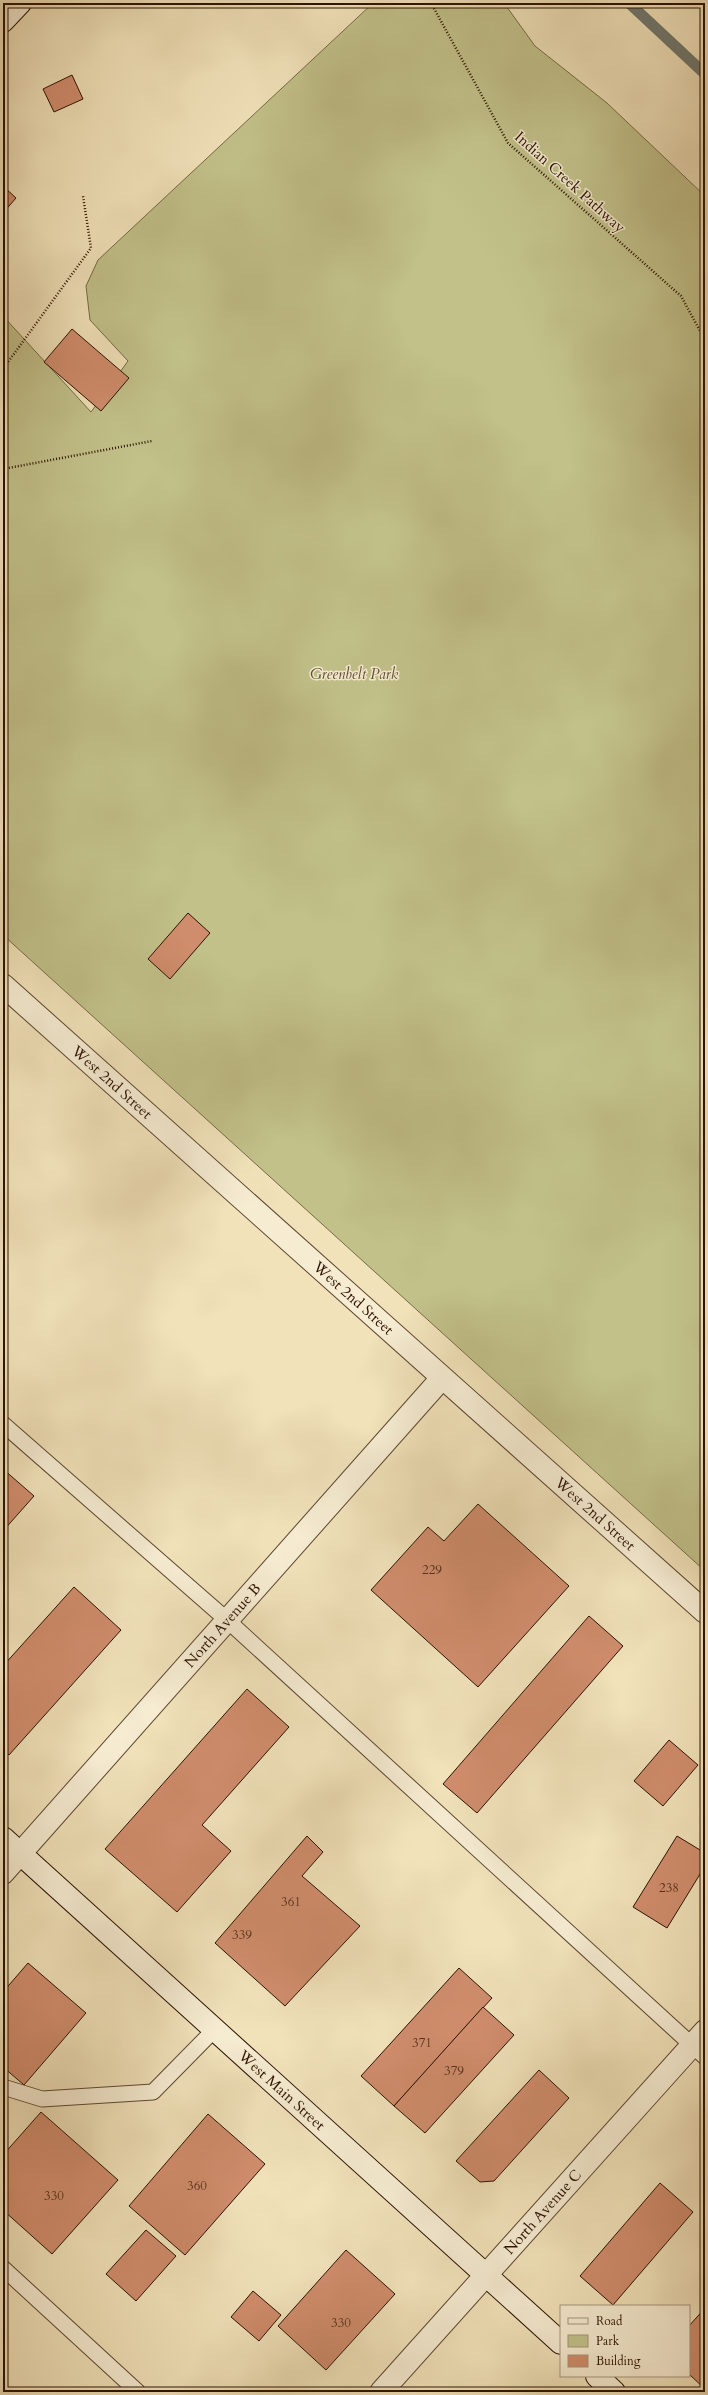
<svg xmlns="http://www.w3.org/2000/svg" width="708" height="2395" font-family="Cardo,serif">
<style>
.green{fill:#c2c18a;stroke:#776a45}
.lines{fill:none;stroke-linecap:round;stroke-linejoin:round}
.stream{stroke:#70786f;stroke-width:11}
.building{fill:#d08d6d;stroke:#2c1200}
.lane-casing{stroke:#5d462e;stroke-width:17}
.street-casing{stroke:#5d462e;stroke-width:24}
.secondary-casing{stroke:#2c1200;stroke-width:24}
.path{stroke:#2c1200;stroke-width:2.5;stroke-dasharray:1 2;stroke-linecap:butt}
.lane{stroke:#f6ecd2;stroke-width:15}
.street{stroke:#f6ecd2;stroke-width:22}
.secondary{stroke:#f6ecd2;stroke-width:22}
.labels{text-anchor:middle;stroke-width:3;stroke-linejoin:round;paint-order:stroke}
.number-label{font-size:13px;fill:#55311b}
.street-label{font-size:15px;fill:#2c1200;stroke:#f6ecd2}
.park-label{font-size:15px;font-style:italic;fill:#604f30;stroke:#f6ecd2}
</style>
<rect width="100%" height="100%" fill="#f1e2ba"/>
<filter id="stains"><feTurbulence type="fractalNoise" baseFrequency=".005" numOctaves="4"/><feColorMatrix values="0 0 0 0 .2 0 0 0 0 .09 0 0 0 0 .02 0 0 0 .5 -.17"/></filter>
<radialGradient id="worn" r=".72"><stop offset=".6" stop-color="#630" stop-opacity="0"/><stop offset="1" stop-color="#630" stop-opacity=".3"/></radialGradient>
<path class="green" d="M373,3H504L535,46L607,103L705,196V1571L3,935V316L91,412L128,361L90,320L86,286L98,260Z"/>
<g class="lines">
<path class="stream" d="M629,3L705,74"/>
</g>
<g class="building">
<path d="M72,75L83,99L54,112L43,89Z"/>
<path d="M3,186L16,198L3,213Z"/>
<path d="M72,329L129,378L101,411L44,362Z"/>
<path d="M188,913L210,933L170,979L148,959Z"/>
<path d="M3,1469L34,1496L3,1531Z"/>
<path d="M478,1504L569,1586L478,1687L371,1590L428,1527L444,1541Z"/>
<path d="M74,1587L121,1630L9,1755L3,1750V1666Z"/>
<path d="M589,1616L623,1646L477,1813L443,1784Z"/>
<path d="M247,1689L289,1727L202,1825L231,1851L177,1912L105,1849Z"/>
<path d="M669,1740L698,1765L663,1806L634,1781Z"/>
<path d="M307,1836L323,1852L302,1876L360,1926L285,2006L215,1943Z"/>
<path d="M677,1836L705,1853V1866L667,1928L633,1907Z"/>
<path d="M28,1963L86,2013L24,2085L3,2067V1992Z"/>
<path d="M459,1968L492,1998L394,2106L361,2076Z"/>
<path d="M483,2007L514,2035L425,2133L394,2106Z"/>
<path d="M539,2070L569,2098L494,2181L480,2182L456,2161Z"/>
<path d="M41,2112L118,2180L52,2254L3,2210V2155Z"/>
<path d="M208,2114L265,2164L185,2255L129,2206Z"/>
<path d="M660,2183L693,2212L613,2305L580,2276Z"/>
<path d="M146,2230L176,2256L136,2301L106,2274Z"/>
<path d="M346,2250L395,2294L326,2370L278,2326Z"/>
<path d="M253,2291L281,2315L259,2341L231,2317Z"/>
<path d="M705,2308V2389L689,2374V2326Z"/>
</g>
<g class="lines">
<g class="lane-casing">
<g id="lane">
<path d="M3,1424L227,1620L705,2057"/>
<path d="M3,2087L42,2099L153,2092L215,2029"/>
<path d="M3,2268L138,2392"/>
</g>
</g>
<g class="street-casing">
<g id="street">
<path id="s1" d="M3,985L705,1612"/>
<path id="s2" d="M3,1873L442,1378"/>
<path id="s3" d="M381,2392L705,2031"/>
</g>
</g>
<g class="secondary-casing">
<g id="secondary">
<path d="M3,21L20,3"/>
<path id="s4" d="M3,1838L561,2343"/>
<path d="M597,2376L614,2392"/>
</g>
</g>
<g class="path">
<path d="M431,3L508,143L681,296L705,340"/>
<path d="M3,369L91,248L83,196"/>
<path d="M3,469L152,441"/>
</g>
<use href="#lane" class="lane"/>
<use href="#street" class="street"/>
<use href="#secondary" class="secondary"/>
</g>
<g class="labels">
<g class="number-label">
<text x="432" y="1574">229</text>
<text x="669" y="1892">238</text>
<text x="291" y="1906">361</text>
<text x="242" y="1939">339</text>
<text x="422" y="2047">371</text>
<text x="454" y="2075">379</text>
<text x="197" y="2190">360</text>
<text x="54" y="2200">330</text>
<text x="341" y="2327">330</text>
</g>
<g class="street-label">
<text transform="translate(570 182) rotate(42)" y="5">Indian Creek Pathway</text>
<text dy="5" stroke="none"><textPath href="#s1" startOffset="146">West 2nd Street</textPath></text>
<text dy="5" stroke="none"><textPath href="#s1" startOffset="470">West 2nd Street</textPath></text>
<text dy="5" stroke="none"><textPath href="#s1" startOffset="794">West 2nd Street</textPath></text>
<text dy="5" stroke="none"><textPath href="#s2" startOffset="331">North Avenue B</textPath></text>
<text dy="5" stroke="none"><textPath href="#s4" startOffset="376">West Main Street</textPath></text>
<text dy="5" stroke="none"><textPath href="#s3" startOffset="242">North Avenue C</textPath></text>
</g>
<g class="park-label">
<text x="354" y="679">Greenbelt Park</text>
</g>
</g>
<rect width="708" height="2395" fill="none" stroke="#f1e2ba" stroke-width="16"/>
<rect x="4" y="4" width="700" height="2387" fill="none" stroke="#2c1200" stroke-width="2"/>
<rect x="8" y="8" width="692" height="2379" fill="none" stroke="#2c1200"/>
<rect x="560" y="2305" width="130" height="72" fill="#f6ecd2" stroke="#a5957e"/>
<rect x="568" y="2318" width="20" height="6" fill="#f6ecd2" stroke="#a5957e"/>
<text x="596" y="2325" font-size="12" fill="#2c1200">Road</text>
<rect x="568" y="2335" width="20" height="12" fill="#c2c18a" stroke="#a5957e"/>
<text x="596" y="2345" font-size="12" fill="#2c1200">Park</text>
<rect x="568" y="2355" width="20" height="12" fill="#d08d6d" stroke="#a5957e"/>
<text x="596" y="2365" font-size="12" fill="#2c1200">Building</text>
<rect width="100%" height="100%" filter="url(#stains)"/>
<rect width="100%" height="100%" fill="url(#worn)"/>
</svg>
